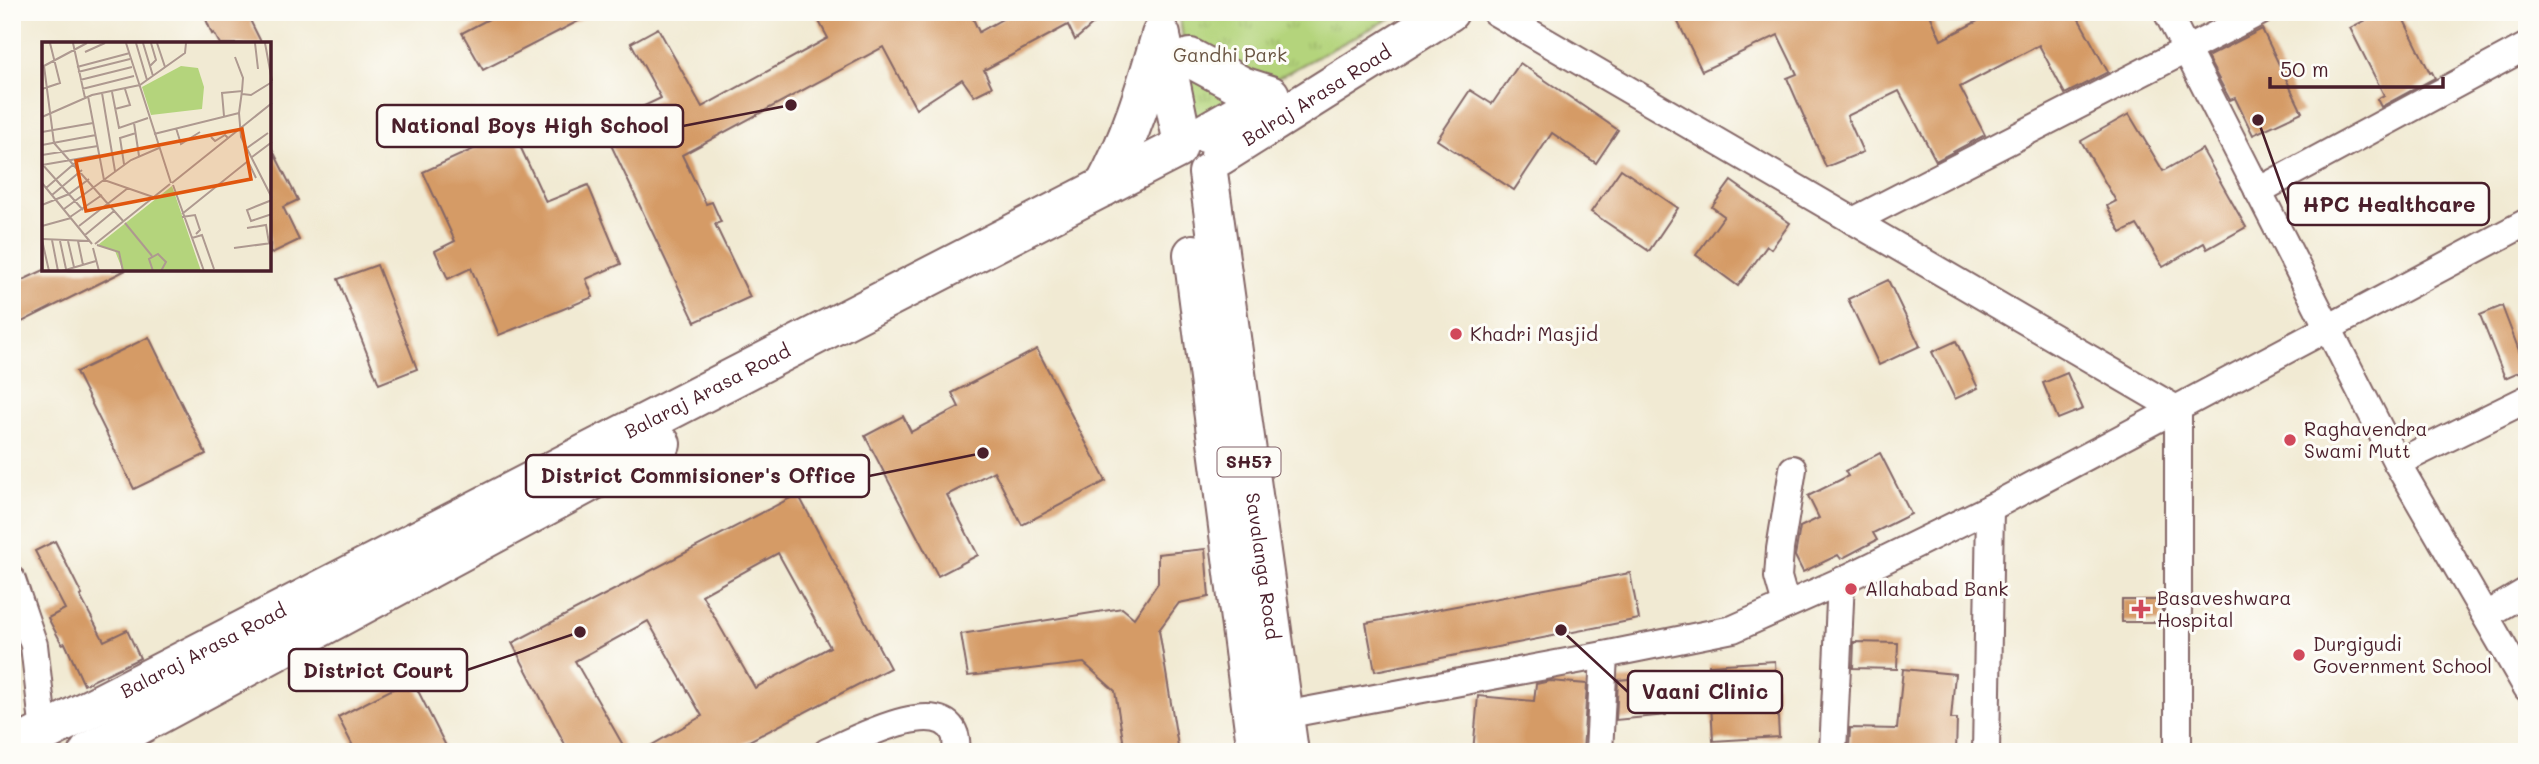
<svg xmlns="http://www.w3.org/2000/svg" width="2539" height="764" font-family="Mali,sans-serif">
<style>
.grass{fill:url(#grass-tufts);stroke:#7f7a54;stroke-width:2}
.building{fill:#d59b66;fill-rule:evenodd}
.lines{fill:none;stroke-linecap:round;stroke-linejoin:round}
.street-casing{stroke:#846666;stroke-width:30}
.primary-casing{stroke:#846666;stroke-width:42}
.street{stroke:#fff;stroke-width:26}
.primary{stroke:#fff;stroke-width:38}
.poi-dot{fill:#d1495b;stroke:#fdfcf7;stroke-width:2.5}
.labels{text-anchor:middle;stroke-width:6;stroke-linejoin:round;paint-order:stroke}
.shield{fill:#fdfcf7;stroke:#806168;stroke-width:2}
.shield-label{font-size:18px;font-weight:bold;fill:#4a1f2b}
.park-label{font-size:19px;fill:#6a5543;stroke:#fdfcf7}
.street-label{font-size:19px;fill:#4a1f2b;stroke:#fdfcf7}
.poi-label{font-size:19px;fill:#4a1f2b;stroke:#fdfcf7;text-anchor:start}
.inset-road{fill:none;stroke:#ae9990;stroke-width:2}
.view{fill:#e0560e;fill-opacity:0.15;stroke:#e0560e;stroke-width:3.5}
.inset-edge{fill:none;stroke:#4a1f2b;stroke-width:3.5}
.leader{fill:none;stroke:#4a1f2b;stroke-width:2.5}
.callout-dot{fill:#4a1f2b;stroke:#fdfcf7;stroke-width:2.5}
.callout{fill:#fdfcf7;stroke:#4a1f2b;stroke-width:2.5}
.callout-label{font-size:21px;text-anchor:middle;font-weight:bold;fill:#4a1f2b}
</style>
<defs>
<pattern id="grass-tufts" width="24" height="20" patternUnits="userSpaceOnUse" patternTransform="scale(1.75)"><rect width="24" height="20" fill="#b4d47c"/><path d="M3 7l-1-3M5 7V3M7 7l1-3M15 17l-1-3M17 17v-4M19 17l1-3" fill="none" stroke="#9cb66b"/></pattern>
</defs>
<rect width="100%" height="100%" fill="#fdfcf7"/>
<filter id="ink" filterUnits="userSpaceOnUse"><feTurbulence type="fractalNoise" baseFrequency=".0143" numOctaves="2"/><feDisplacementMap in="SourceGraphic" scale="14" xChannelSelector="R" yChannelSelector="G"/><feConvolveMatrix kernelMatrix="1 2 1 2 8 2 1 2 1" color-interpolation-filters="sRGB"/></filter>
<filter id="wash" filterUnits="userSpaceOnUse"><feTurbulence type="fractalNoise" baseFrequency=".00686" numOctaves="4" result="noise"/><feDisplacementMap in="SourceGraphic" scale="28" xChannelSelector="R" yChannelSelector="G"/><feGaussianBlur stdDeviation="1.57" result="paint"/><feColorMatrix in="noise" values="0 0 0 0 0 0 0 0 0 0 0 0 0 0 0 0 0 1.4 0 .05"/><feComposite in="paint" operator="in"/></filter>
<g filter="url(#wash)">
<rect width="100%" height="100%" fill="#f1ead3"/>
<path class="grass" d="M1179,12H1402L1195,122Z"/>
<g id="blocks">
<g class="building">
<path d="M203,12H246L262,44H220L214,33L212,34Z"/>
<path d="M502,12H596L483,70L462,33Z"/>
<path d="M814,12H970L979,32L1015,12H1107L1075,40L1068,25L984,70L992,87L974,96L962,79L916,109L883,47L682,155L706,204L712,202L721,222L715,224L750,297L695,322L602,126L661,98L631,43L658,28L702,107L828,38Z"/>
<path d="M1673,12H1929L1941,40L1995,12H2075L2108,72L2065,94L2039,45L1960,87L1985,135L1936,161L1899,91L1847,116L1863,152L1826,167L1787,78L1797,74L1778,35L1702,71Z"/>
<path d="M2382,12H2400L2430,73L2432,72L2435,78L2381,107L2377,99L2384,95L2350,28Z"/>
<path d="M2262,29L2302,112L2253,135L2235,98L2230,100L2207,57Z"/>
<path d="M1520,63L1618,130L1596,163L1552,133L1514,190L1437,140L1470,90L1492,104Z"/>
<path d="M2129,114L2163,171L2202,149L2246,227L2207,249L2204,243L2163,267L2137,225L2121,233L2107,206L2116,201L2081,141Z"/>
<path d="M513,131L546,202L588,185L621,264L586,279L593,297L499,335L471,268L448,279L435,251L455,241L423,172Z"/>
<path d="M270,145L298,200L283,207L299,240L270,254Z"/>
<path d="M1621,169L1678,208L1649,251L1591,212Z"/>
<path d="M1731,181L1790,223L1771,249L1767,246L1738,286L1696,255L1724,216L1712,207Z"/>
<path d="M377,265L417,369L379,384L338,279Z"/>
<path d="M44,270H126L12,327V285Z"/>
<path d="M1888,280L1920,346L1879,365L1848,299Z"/>
<path d="M2502,306L2526,369L2505,378L2480,315Z"/>
<path d="M149,337L206,454L134,489L76,372Z"/>
<path d="M1956,341L1978,388L1955,399L1932,352Z"/>
<path d="M1037,349L1106,481L1022,525L994,471L947,495L978,555L938,576L865,436L903,416L911,432L959,407L952,393Z"/>
<path d="M2067,373L2083,409L2058,419L2043,383Z"/>
<path d="M1880,453L1911,514L1873,533L1877,540L1841,559L1838,555L1803,572L1795,556L1800,527L1819,518L1808,496L1848,476L1845,471Z"/>
<path d="M798,494L890,668L728,752H640L702,716L648,621L575,661L627,752H569L512,643ZM778,553L830,647L755,688L702,595Z"/>
<path d="M55,541L82,595L80,596L104,641L127,630L140,658L84,685L65,643L62,644L48,618L65,609L35,551Z"/>
<path d="M1205,549L1209,597L1179,603L1159,630L1179,752H1125L1115,691L1084,663L968,676L961,634L1122,608L1134,618L1158,583V554Z"/>
<path d="M1630,573L1639,619L1375,671L1366,623Z"/>
<rect x="2122" y="600" width="40" height="22"/>
<path d="M1854,642L1898,643L1897,669L1853,668Z"/>
<path d="M1775,661L1779,737L1713,741L1709,665Z"/>
<path d="M1903,669L1955,674L1951,719H1957L1956,752L1849,750L1850,728L1897,729Z"/>
<path d="M1662,676L1666,715L1616,720L1618,680Z"/>
<path d="M412,679L449,752H356L338,717Z"/>
<path d="M1550,681L1587,684L1583,752H1473L1478,696L1534,701L1536,684Z"/>
</g>
</g>
</g>
<g filter="url(#ink)">
<use href="#blocks" fill-opacity="0" stroke="#846666" stroke-width="2"/>
<g class="lines">
<g class="street-casing">
<g id="street">
<path d="M1495,12L2178,410V752"/>
<path d="M2167,12L2397,463L2527,688"/>
<path d="M2258,191L2527,46"/>
<path d="M1853,221L2260,12"/>
<path d="M2397,463L2527,399"/>
<path d="M12,580L34,645L44,733L39,747"/>
<path d="M1786,605L1778,577L1780,549L1793,469"/>
<path d="M2486,615L2527,591"/>
<path d="M1284,715L1604,655L1733,629L1841,581L1990,508L2527,222"/>
<path d="M827,752C852,741 941,693 955,735C957,740 956,747 957,752"/>
<path d="M1599,752L1604,655"/>
<path d="M1833,752L1841,581"/>
<path d="M1986,752L1990,508"/>
</g>
</g>
<g class="primary-casing">
<g id="primary">
<path d="M1162,41L1182,139"/>
<path d="M1190,58L1242,86L1270,95"/>
<path d="M1205,133L1264,99"/>
<path id="s1" d="M1220,156L1449,12"/>
<path id="s2" d="M1208,173L1289,752"/>
<path d="M1104,187C1131,137 1145,89 1161,35"/>
<path d="M1193,254L1257,752"/>
<path id="s3" d="M12,749L1177,149"/>
<path d="M89,752L661,444"/>
</g>
</g>
<use href="#street" class="street"/>
<use href="#primary" class="primary"/>
</g>
</g>
<g class="poi-dot">
<circle cx="1456" cy="334" r="7"/>
<circle cx="2290" cy="440" r="7"/>
<circle cx="1851" cy="589" r="7"/>
<path d="M2137.5 598.5h7v7h7v7h-7v7h-7v-7h-7v-7h7z"/>
<circle cx="2299" cy="655" r="7"/>
</g>
<g class="labels">
<rect class="shield" x="1217.5" y="447.5" width="63" height="29" rx="5"/>
<g class="shield-label">
<text x="1249" y="468">SH57</text>
</g>
<g class="park-label">
<text x="1230" y="62">Gandhi Park</text>
</g>
<g class="street-label">
<text dy="7" stroke="none"><textPath href="#s1" startOffset="114">Balraj Arasa Road</textPath></text>
<text dy="7" stroke="none"><textPath href="#s3" startOffset="782">Balaraj Arasa Road</textPath></text>
<text dy="7" stroke="none"><textPath href="#s2" startOffset="397">Savalanga Road</textPath></text>
<text dy="7" stroke="none"><textPath href="#s3" startOffset="215">Balaraj Arasa Road</textPath></text>
</g>
<g class="poi-label">
<text x="1470" y="341">Khadri Masjid</text>
<text x="2304" y="436">Raghavendra<tspan x="2304" dy="22">Swami Mutt</tspan></text>
<text x="1865" y="596">Allahabad Bank</text>
<text x="2157" y="605">Basaveshwara<tspan x="2157" dy="22">Hospital</tspan></text>
<text x="2313" y="651">Durgigudi<tspan x="2313" dy="22">Government School</tspan></text>
</g>
</g>
<g transform="translate(42 42)">
<rect width="229" height="229" fill="#f1ead3"/>
<path d="M130,144L159,229H81L73,209L56,203Z" fill="#b4d47c"/>
<path d="M139,24L156,26L162,45L160,67L109,73L100,45Z" fill="#b4d47c"/>
<path class="inset-road" d="M31,1L43,56M84,1L129,141M94,1L105,38M101,1L111,34M115,1L123,25M213,1L216,27M223,1L230,39M43,10L63,1M193,15L201,36L200,49M2,24L12,101L82,180M108,24L114,18L109,1M0,25L45,1M35,25L88,11M36,30L88,17M38,38L90,25M98,43L143,11L144,1M0,47L18,41L8,1M40,47L92,34M70,50L77,86L106,76M60,51L73,129M200,52L209,53L230,40M46,54L62,138L114,156M73,67L88,63L83,47M182,74L180,51L200,49L197,71M0,75L50,53L98,43M92,81L97,114M134,86L139,102L158,90M0,90L51,81M112,92L197,71L199,95L230,156M169,95L173,99L183,93L186,96M0,103L54,93M205,106L226,91M0,113L56,104M210,115L230,100M0,122L41,168M82,122L78,96L94,91M0,123L58,113M0,141L50,202M130,141L230,61M131,143L162,229M4,146L33,121M10,153L40,128M230,158L205,168L209,179L230,172M0,163L27,152L47,137M22,167L89,118L117,106M140,172L206,119L214,136M28,175L60,153M140,175L153,173L158,188L154,192M83,181L110,214M0,184L29,176M37,184L86,146M205,186L224,183L227,201M43,193L72,169M150,196L160,193L172,227M0,197L48,199M0,198L7,229M10,198L16,229M18,199L24,227M26,199L32,225M36,199L41,223M53,202L128,142M55,203L77,210L81,229M51,206L57,229M192,206L230,201M20,229L54,219M111,229L107,217L116,212L124,220L119,229"/>
<path class="view" d="M200,87L209,137L44,169L34,119Z"/>
<rect width="229" height="229" class="inset-edge"/>
</g>
<path class="leader" d="M791 105L683 126M2258 120L2288 204M983 453L869 476M580 632L467 670M1561 630L1628 692"/>
<g class="callout-dot">
<circle cx="791" cy="105" r="7"/>
<circle cx="2258" cy="120" r="7"/>
<circle cx="983" cy="453" r="7"/>
<circle cx="580" cy="632" r="7"/>
<circle cx="1561" cy="630" r="7"/>
</g>
<g class="callout">
<rect x="377" y="105" width="306" height="42" rx="7"/>
<rect x="2288" y="183" width="201" height="42" rx="7"/>
<rect x="526" y="455" width="343" height="42" rx="7"/>
<rect x="289" y="649" width="178" height="42" rx="7"/>
<rect x="1628" y="671" width="154" height="42" rx="7"/>
</g>
<g class="callout-label">
<text x="530" y="133">National Boys High School</text>
<text x="2389" y="212">HPC Healthcare</text>
<text x="698" y="483">District Commisioner's Office</text>
<text x="378" y="678">District Court</text>
<text x="1705" y="699">Vaani Clinic</text>
</g>
<rect width="2539" height="764" fill="none" stroke="#fdfcf7" stroke-width="42"/>
<path d="M2270 77v10h173v-10" fill="none" stroke="#4a1f2b" stroke-width="3.5"/>
<text x="2280" y="77" font-size="21" fill="#4a1f2b" stroke="#fdfcf7" stroke-width="5" paint-order="stroke">50 m</text>
</svg>
